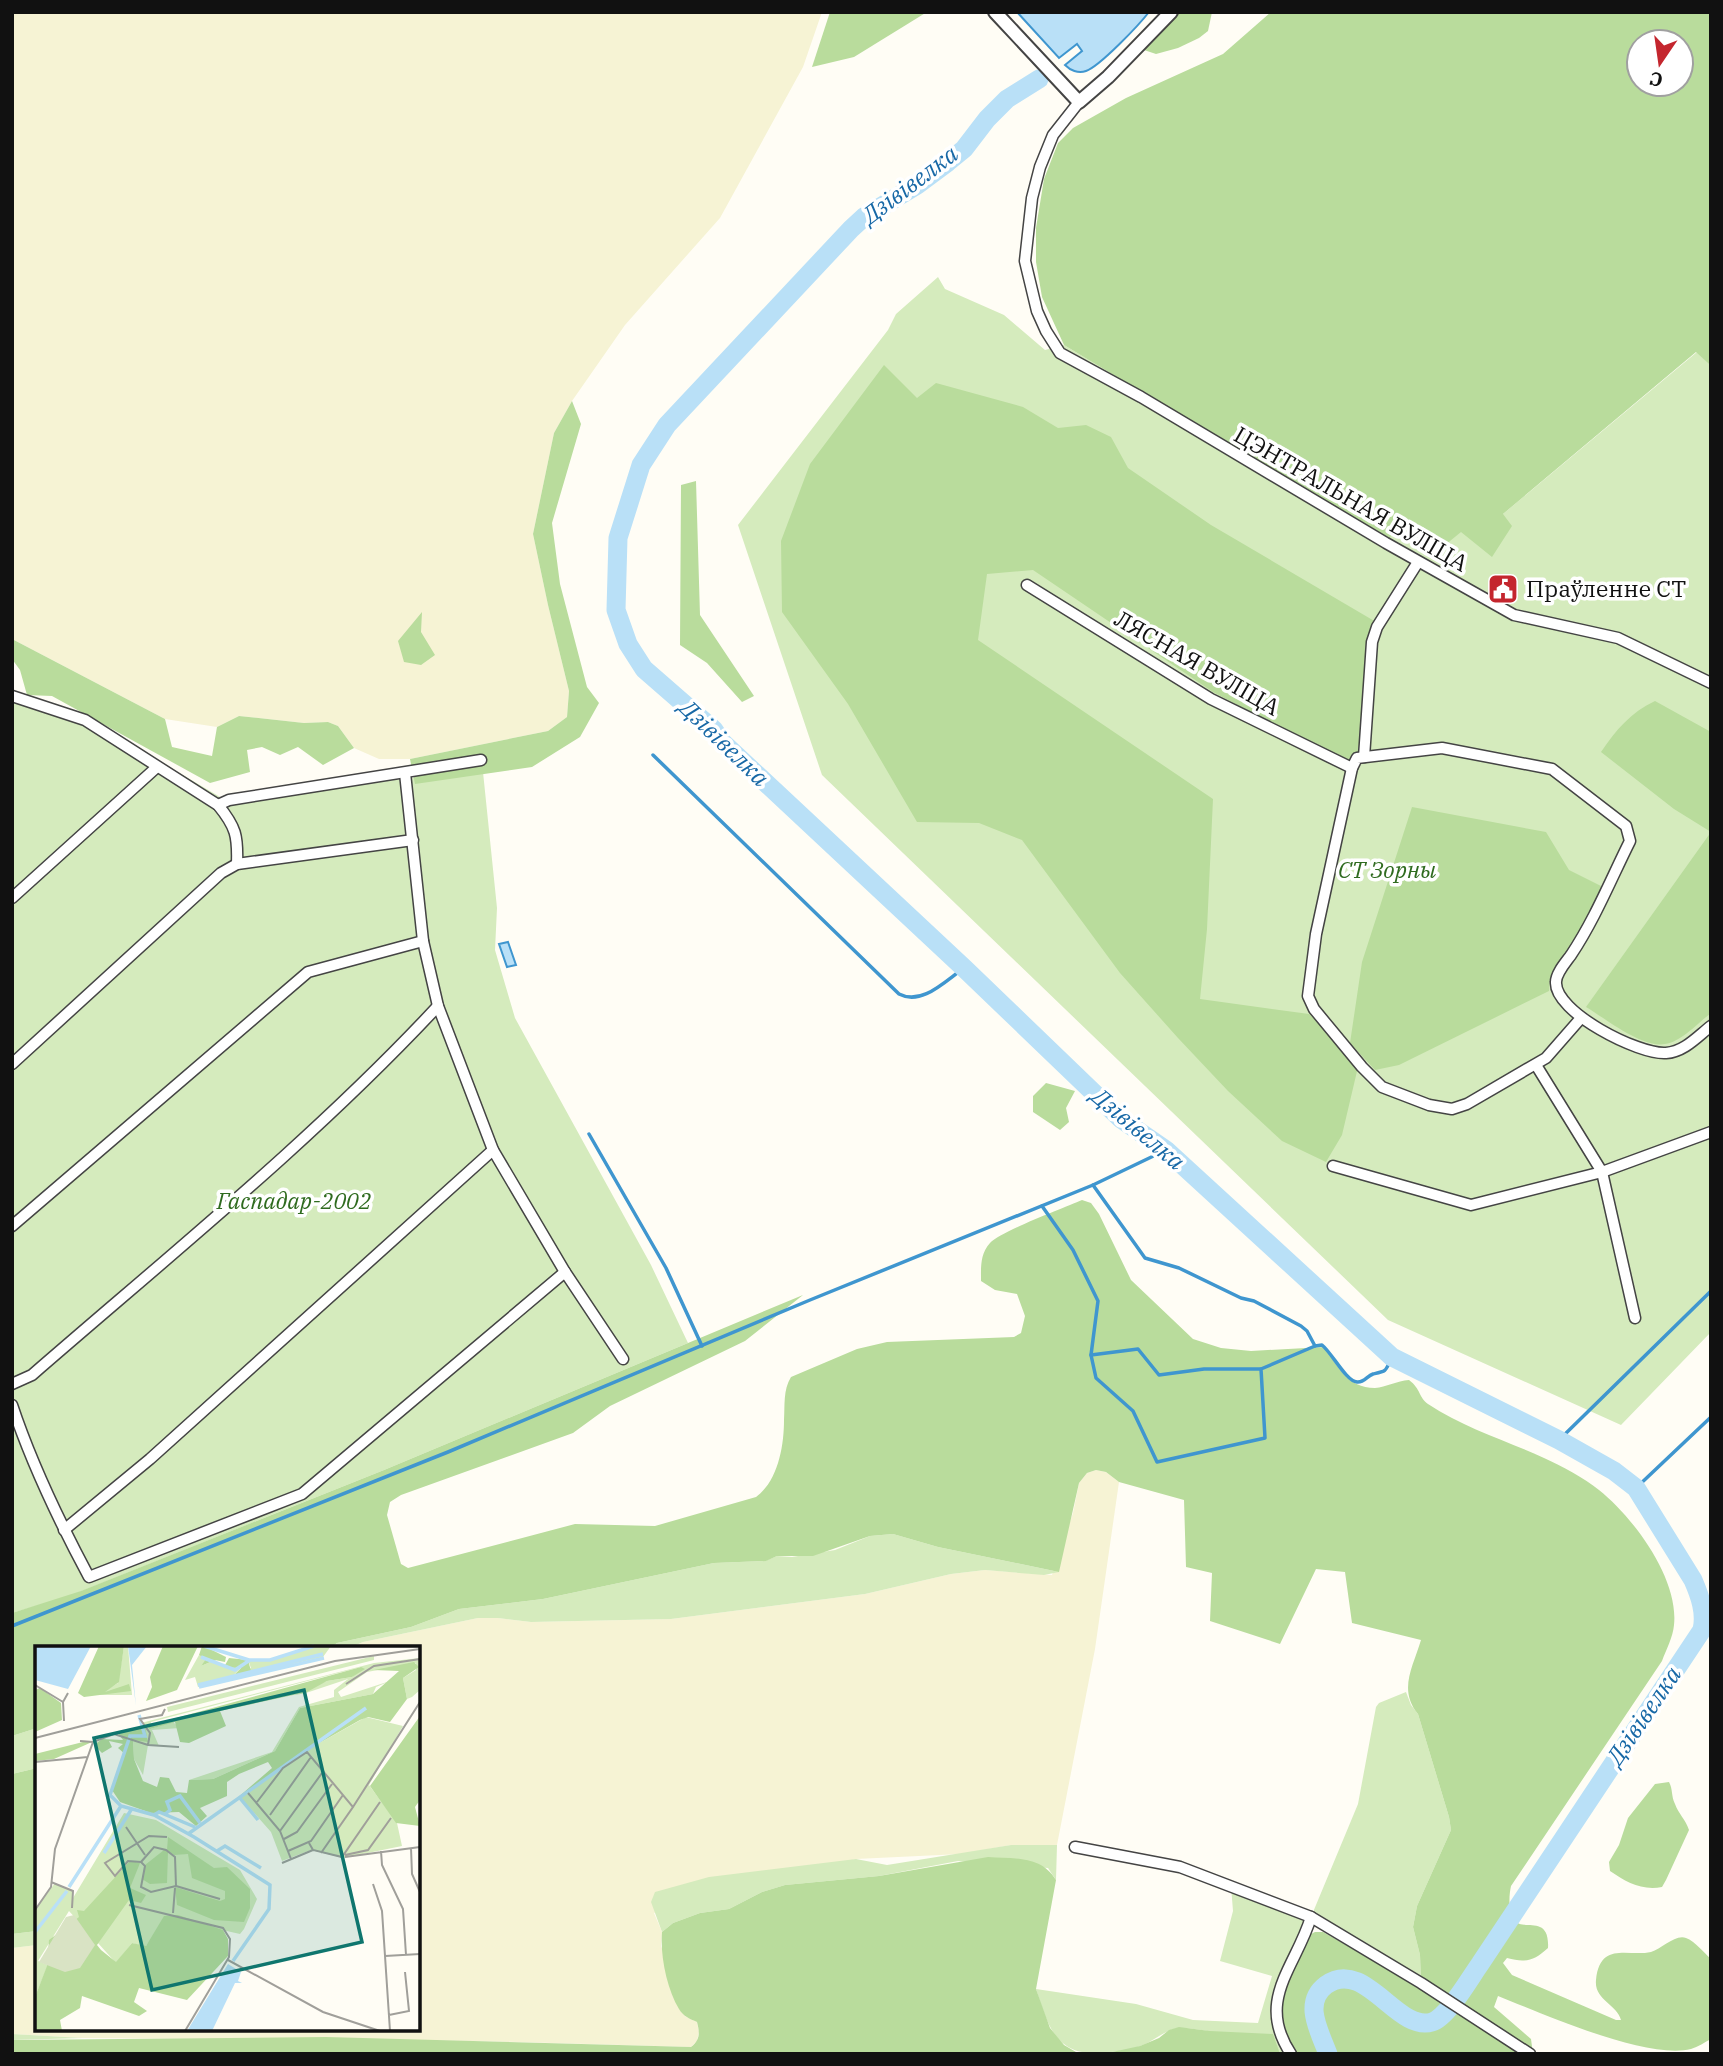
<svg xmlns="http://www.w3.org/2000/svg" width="1723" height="2066" font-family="'IBM Plex Serif',serif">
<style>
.farmland{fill:#f6f3d4}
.green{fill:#d5ebbd}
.forest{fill:#b9dc9c;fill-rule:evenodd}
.water{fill:#b9e0f7;stroke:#3f96cf;stroke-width:2}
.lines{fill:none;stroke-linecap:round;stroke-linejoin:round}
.stream{stroke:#3f96cf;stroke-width:3.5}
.river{stroke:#b9e0f7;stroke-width:19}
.minor-casing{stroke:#444;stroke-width:13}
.tertiary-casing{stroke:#444;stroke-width:16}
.minor{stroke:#fff;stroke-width:10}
.tertiary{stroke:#fff;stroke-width:12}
.labels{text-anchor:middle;stroke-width:7;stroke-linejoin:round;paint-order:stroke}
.street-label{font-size:23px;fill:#111;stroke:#fff}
.poi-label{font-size:23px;fill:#111;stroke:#fff;text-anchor:start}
.park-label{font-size:23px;font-style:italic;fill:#2f6b1f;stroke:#fff}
.water-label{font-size:24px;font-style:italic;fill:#1768a6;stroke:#fff}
.inset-river{fill:none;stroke:#b9e0f7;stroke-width:3.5}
.inset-road{fill:none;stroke:#a09f9a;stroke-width:2}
.view{fill:#0f766e;fill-opacity:0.15;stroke:#0f766e;stroke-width:3.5}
.inset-edge{fill:none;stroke:#111;stroke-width:3.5}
</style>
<rect width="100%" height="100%" fill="#fffdf5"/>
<g class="farmland">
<path d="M12,12H822L803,67L720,218L625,325L572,401L554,433L533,534L548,605L569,691L567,717L548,731L410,759H379L354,748L338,726L328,722L304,723L239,716L217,727L165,719L12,639Z"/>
<path d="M1096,1470L1106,1472L1119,1482L1095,1649L1057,1845H1011L961,1854L856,1859L654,1913L662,1932L661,1946L685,2016L697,2022L699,2032L697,2041L691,2047L478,2041L83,2038L12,2034V1948L37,1945V2029H418V1648H349L363,1642L478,1618H498L531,1622L671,1619L865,1594L951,1574L985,1570L1052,1575L1073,1513L1079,1483L1087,1473Z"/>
</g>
<g class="green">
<path d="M938,277L945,289L1004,315L1045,350L1064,345L1388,540L1396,528L1461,532L1503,514L1697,352L1711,366V1332L1621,1425L1388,1320L822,775L738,525L888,330L896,314Z"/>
<path d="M12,692L81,715L232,804L401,779L483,772L497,908L495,950L515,1018L651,1265L688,1343L384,1470L67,1597L12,1613Z"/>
<path d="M893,1534L938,1547L1059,1572L1044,1575L985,1570L951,1574L865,1594L671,1619L531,1622L498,1618H478L363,1642L349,1648H330L337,1643L411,1627L459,1609L543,1599L714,1563L765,1561L777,1556L792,1557L835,1550L870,1536Z"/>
<path d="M1406,1692L1411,1705L1418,1714L1449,1817L1451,1830L1417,1906L1413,1927L1420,1955L1421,1983L1311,1917L1358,1804L1376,1707L1379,1703Z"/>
<path d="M37,1728V1768L12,1774V1736Z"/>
<path d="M1011,1845H1057L1056,1880L1048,1868L958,1861L879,1876L785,1885L762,1892L729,1909L700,1913L673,1923L662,1932L651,1902L655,1892L709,1877L856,1859L887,1865Z"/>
<path d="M1231,1886L1309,1920L1273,1997V2024L1285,2054C1278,2054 1273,2049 1266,2047C1238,2039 1211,2029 1182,2028C1168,2027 1156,2040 1143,2045C1131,2050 1115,2052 1101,2053C1055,2056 1048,2025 1036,1989L1136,2004L1193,2020L1258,2023L1272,1976L1220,1961L1233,1911Z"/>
<path d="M37,1931V1945L12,1948V1934Z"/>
<path d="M12,2034L83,2038L12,2040Z"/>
</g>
<g class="forest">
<path d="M830,12H927L854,57L812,67Z"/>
<path d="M1180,12H1212L1208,31L1199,38L1178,48L1156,54L1144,50Z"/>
<path d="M1271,12H1711V366L1696,352L1503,514L1512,526L1492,557L1461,532L1439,550L1396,528L1388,541L1064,345L1042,297L1036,262V228L1044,179L1058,143L1073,128L1126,98L1223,54ZM1639,42H1681V84H1639Z"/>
<path d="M884,365L917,398L936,383L1023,407L1058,428L1086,425L1111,437L1128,468L1211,525L1376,622L1366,643L1361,739L1357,758L1348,763L1213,692L1033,570L987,574L978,640L1213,799L1207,929L1200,999L1309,1014L1337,1040L1358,1067L1342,1135L1326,1162L1282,1141L1228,1091L1178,1038L1120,973L1022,840L979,823L917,822L848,704L782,612L781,541L810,464Z"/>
<path d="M572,401L581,424L552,523L560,584L587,687L599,703L580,737L532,767L415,784L410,759L548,731L567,717L569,691L548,605L533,534L554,433Z"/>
<path d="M696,481L700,615L754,696L742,702L707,663L680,645L681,485Z"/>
<path d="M422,612L421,632L435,655L421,665L404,662L398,641Z"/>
<path d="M12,639L165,719L172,747L212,756L217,727L239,716L304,723L328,722L338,726L354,748L323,765L298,747L280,755L262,747L247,750L250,772L210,783L52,696L27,695L20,670L12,659Z"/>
<path d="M1655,701L1711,732V1013C1698,1023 1681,1042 1665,1044C1642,1048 1606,1019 1586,1007L1711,832L1674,809L1601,752C1616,730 1631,712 1655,701Z"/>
<path d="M1412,807L1546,832L1569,870L1603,887L1578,936L1550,978L1549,991L1399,1065L1375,1070L1350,1043L1362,962Z"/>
<path d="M1046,1083L1075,1091L1066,1108L1069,1122L1060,1130L1033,1112V1096Z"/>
<path d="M1082,1200L1091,1203L1099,1214L1131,1280L1193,1339L1221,1348L1251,1351L1324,1347C1338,1366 1347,1388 1375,1388C1386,1387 1397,1381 1409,1380C1421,1389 1419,1398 1428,1404C1464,1428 1505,1440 1544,1458C1562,1466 1584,1478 1599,1490C1634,1518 1679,1579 1674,1625C1673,1637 1666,1650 1662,1661L1511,1886C1509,1895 1508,1911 1514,1920C1522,1932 1550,1913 1548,1948C1534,1961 1525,1963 1507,1958L1503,1963L1512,1975L1616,2020H1621C1617,2004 1594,2000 1596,1980C1600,1941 1628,1957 1651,1952C1662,1949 1675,1934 1686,1938C1695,1941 1704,1953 1711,1959V2039C1705,2042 1698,2047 1691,2049C1646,2060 1541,2013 1498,1996L1494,2007L1531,2039L1533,2054H1294C1286,2045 1278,2013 1280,2002C1282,1986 1300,1952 1307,1936L1315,1932H1323L1415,1984L1421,1983L1420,1955L1413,1927L1417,1906L1451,1830L1449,1817L1418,1714C1398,1690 1413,1667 1421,1640L1352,1623L1345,1572L1316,1569L1280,1644L1210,1621L1212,1573L1186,1567L1184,1500L1119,1482L1106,1472L1096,1470L1087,1473L1079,1483L1059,1572L938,1547L893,1534L870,1536L813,1556H777L766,1561L714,1563L543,1599L459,1609L411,1627L337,1643L330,1648H37V1728L12,1736V1613L81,1591L384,1470L803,1295L745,1341L610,1406L573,1433L401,1495L390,1502L387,1515L401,1564L408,1568L575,1524L655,1526L756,1497C778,1481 784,1446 784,1420C785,1405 783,1390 791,1377L857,1349L887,1342L1014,1337L1021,1333L1025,1316L1017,1294L995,1290L981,1281C981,1267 980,1254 990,1243C1001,1231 1064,1208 1082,1200Z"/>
<path d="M37,1768V1931L12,1934V1774Z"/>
<path d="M1669,1782C1673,1789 1671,1796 1675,1804C1678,1813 1686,1820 1689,1830L1666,1880L1662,1887C1642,1891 1626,1882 1610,1871L1609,1862L1619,1845L1628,1818L1655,1784Z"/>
<path d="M988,1857C1014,1859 1041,1855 1056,1880L1036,1989L1050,2028L1064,2045L1076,2052H1112L1140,2046L1159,2038L1169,2030L1179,2027L1210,2031L1273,2034L1280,2054H12V2040L326,2037L691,2047C700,2040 700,2033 697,2022C690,2019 683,2016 679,2009C667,1989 660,1956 662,1932L673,1923L700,1913L729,1909L762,1892L785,1885L879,1876Z"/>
</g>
<g class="water">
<path d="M1017,12H1149C1139,25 1100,66 1086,71C1078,74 1070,70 1065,65L1082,51L1077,44L1059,58Z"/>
<path d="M508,942L516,965L507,967L499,944Z"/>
</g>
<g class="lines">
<g class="stream">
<path d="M653,755L899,994C922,1006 945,981 964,968"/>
<path d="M589,1134L666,1268L702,1346"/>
<path d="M1093,1185L1145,1258L1179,1268L1241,1298L1254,1301L1301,1326L1307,1331L1315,1346L1322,1345C1332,1353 1346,1381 1357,1382C1364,1383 1367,1376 1373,1374C1387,1371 1385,1372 1392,1357"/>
<path d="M1042,1206L1073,1250L1098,1301L1091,1355L1096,1378L1133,1411L1157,1462L1265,1438L1261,1369L1315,1346"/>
<path d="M1091,1355L1138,1349L1159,1375L1204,1369H1261"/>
<path d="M1559,1440L1711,1291"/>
<path d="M1636,1488L1711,1417"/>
<path d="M12,1626L448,1452L810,1300L1093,1185L1166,1150"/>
</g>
<path class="river" d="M1039,79L1007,99L987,119L964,149L948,162L917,185L864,217L851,229L667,425L641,465L618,538L616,610L628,644L644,669L714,730L722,742L964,968L1121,1119L1166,1150L1392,1357L1559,1440L1614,1471L1636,1488L1693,1580C1700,1596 1706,1613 1702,1630L1480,1964C1470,1978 1448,2017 1432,2022C1397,2033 1365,1957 1326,1985C1302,2003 1320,2032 1328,2054"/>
<g class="minor-casing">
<g id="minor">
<path d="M1079,102L1053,135L1040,167L1032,198L1025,261L1037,311L1046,331L1060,353L1141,397L1386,543L1514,615L1618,638L1711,683"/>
<path d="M1027,585L1211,699L1352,768"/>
<path d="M12,696L85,720L218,805C236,827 238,836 237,864"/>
<path d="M1364,757L1372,642L1377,627L1418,562"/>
<path d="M405,773L423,941L438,1006L493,1150L565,1272L623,1359"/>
<path d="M218,805L229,800L481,760"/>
<path d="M12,898L157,767"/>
<path d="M1581,1018L1546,1058L1467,1104L1452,1109L1429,1105L1382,1087L1362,1067L1314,1009L1308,996L1316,934L1352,768L1357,758L1442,748L1552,769L1626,826L1630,841C1611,879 1595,919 1571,955C1566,962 1556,973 1556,982C1554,1012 1639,1055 1666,1053C1684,1052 1697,1037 1711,1026"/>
<path d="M12,1064L221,873L237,864L413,840"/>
<path d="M1536,1065L1602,1172L1635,1318"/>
<path d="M1333,1166L1471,1205L1602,1172L1711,1132"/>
<path d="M12,1226L308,972L423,941"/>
<path d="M12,1384L32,1375C170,1255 314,1139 438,1006"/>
<path d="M12,1405C32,1465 59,1521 89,1577L302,1494L565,1272"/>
<path d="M64,1530L150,1459L493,1150"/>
<path d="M1075,1847L1180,1867L1311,1917L1421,1983L1530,2054"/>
<path d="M1291,2054C1255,2000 1296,1967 1311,1917"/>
</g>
</g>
<g class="tertiary-casing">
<path id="tertiary" d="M995,12L1079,102L1108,77L1171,12"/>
</g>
<use href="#minor" class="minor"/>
<use href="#tertiary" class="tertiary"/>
</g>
<defs>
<g id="civic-square" transform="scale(1.575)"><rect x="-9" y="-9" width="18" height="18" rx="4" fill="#c4262e" stroke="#fff"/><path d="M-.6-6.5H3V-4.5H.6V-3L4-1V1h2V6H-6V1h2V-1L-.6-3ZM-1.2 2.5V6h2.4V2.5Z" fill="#fff"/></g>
</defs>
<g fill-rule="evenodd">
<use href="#civic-square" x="1503" y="589"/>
</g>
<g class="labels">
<g class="street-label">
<text transform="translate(1351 499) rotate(30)" y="8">ЦЭНТРАЛЬНАЯ ВУЛІЦА</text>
<text transform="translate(1197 663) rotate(30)" y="8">ЛЯСНАЯ ВУЛІЦА</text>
</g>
<g class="poi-label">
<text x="1526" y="597">Праўленне СТ</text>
</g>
<g class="park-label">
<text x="1387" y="878">СТ Зорны</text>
<text x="294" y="1209">Гаспадар-2002</text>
</g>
<g class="water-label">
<text transform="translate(910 185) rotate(-37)" y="8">Дзівівелка</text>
<text transform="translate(724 743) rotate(44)" y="8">Дзівівелка</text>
<text transform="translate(1138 1129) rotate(40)" y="8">Дзівівелка</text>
<text transform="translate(1644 1716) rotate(-56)" y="8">Дзівівелка</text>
</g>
</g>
<g transform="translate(35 1646)">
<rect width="385" height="385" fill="#fffdf5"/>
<path d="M89,0H93L97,49H62L83,37ZM279,0H296L288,11L199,31L216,22L213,14H235ZM164,9L172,13L166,20L180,14L189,21H206L196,32L163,41L160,31L150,34ZM339,10V14L133,66L132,61ZM385,12V44L377,51L372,53L368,32L381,24V17L332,26L303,46L306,51L355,35L341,41L338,48L265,62L240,105L178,133L154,134L237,106L264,61L299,51V44L313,33L271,47L260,49L292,35L317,31L326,21L116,76L115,83L138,76L145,82L117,84L124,100L113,99L108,129L99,113L98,94L112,80L106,77L339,17ZM331,71L368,80L334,139L362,177L367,200L308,212L276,204L247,215L236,186L205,151L274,103ZM89,167L121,174L205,224L222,253L209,283L205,288L134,272L110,301L97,297L81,317L34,265L3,315L13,319L0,351V264L20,237L38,245V252Z" fill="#d5ebbd"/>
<path d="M64,0H89L84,36L70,46L94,38L96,45L49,51L43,47ZM128,0H163L142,44L111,55L117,41L115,31ZM167,0H180L175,3L191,11L190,16L180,14L166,20L171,13L164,9ZM194,12L213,14L216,25L196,32L206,22L189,21ZM379,16L384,21L368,32L372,53L355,76L333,71L325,74L274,103L193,160L237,122L233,116L204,128L192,136V150L165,162L172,170L161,180L144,166L116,167L85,156L77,144L90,108L83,102L88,98L74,95L77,101L67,107L59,99L67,93L88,94L82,86L110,81L113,96L98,94L99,113L108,135L122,141L125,131L134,132L141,146L152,147L154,134L178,133L240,105L265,62L338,48L364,25L339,24ZM326,21L330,23L317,31L292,35L272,46L185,65L191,80L154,97L145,96L140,76L115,83L112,80ZM5,42L26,57L27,74L0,86V44ZM385,70V154L380,161L385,180L361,177L335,140ZM48,96H57L19,113L0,115V108ZM133,191L179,222L192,221L215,243V262L209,276L179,274L142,259L140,241L185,255L190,253V245L157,232L153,208L139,209L132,204ZM129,204L133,206L132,237L115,238L107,233L110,219ZM95,215L105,217L95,242L111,249L106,257L94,254L62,299L66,304L81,316L97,297L111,300L129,270L143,269L188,284L193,293V310L152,354L104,342L99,356L112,365L104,370L47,350L45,362L25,374L27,385H0V351L12,320L14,294L44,271L42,264L49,265Z" fill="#b9dc9c"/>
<path d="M39,269L60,299L45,322L30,326L4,316L31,271Z" fill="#d9e3c4"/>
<path d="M0,0H56L33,43L0,34ZM93,0H112L97,19L101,60ZM193,318L206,326L203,335L207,337H200L177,385H152Z" fill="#b9e0f7"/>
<path class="inset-river" d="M169,0L214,14M166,11L200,24L215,14H235L279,0M163,39L288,8M164,41L289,12M104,69L110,90H95L75,149L86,160L119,169L159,191L235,239L234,263L198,315M204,151L223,174M119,169L124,166L160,181M129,169L135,164L132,156L145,150L165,177M153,188L331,62M182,205L190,200L226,222M69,207L96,164M34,241L86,160M0,286L32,245"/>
<path class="inset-road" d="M311,38L339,20L385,13M0,39L28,56M29,75L28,56L33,47M0,92L300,15L385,3M45,95L58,96L79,88L113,99L144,101M113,99L115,87L105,73L127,69L130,63M0,116L53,111M213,147L245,185L256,213M222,156L248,122L272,106L318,161L286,207M318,161L385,56M235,169L276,111M91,181L110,209M245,185L287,127M249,193L262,186L297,138M274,197L278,204L307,211L345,156M376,202L377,228L385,246M253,205L276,195L308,149M346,205L347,219L368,263L371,309M310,209L333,204L356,172M310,211L385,201M106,216L93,215L80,230L70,217L114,190L132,191M106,216L119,201L131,204L140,211L141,240M106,216L110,220L106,241L116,246L141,240M247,217L278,204M16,236L38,245L37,262M338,238L347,265L355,385M141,240L185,253M94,259L188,282L195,293L194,311L150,385M0,264L16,241L20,203L58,96M138,267L140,242M350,310L385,308M193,314L288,366L345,385M354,369L374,365L370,326"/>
<path class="view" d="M269,44L327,296L117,344L59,92Z"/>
<rect width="385" height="385" class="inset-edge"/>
</g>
<rect width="1723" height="2066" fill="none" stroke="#111111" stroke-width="28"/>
<g transform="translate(1660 63) rotate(193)"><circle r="33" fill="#ffffff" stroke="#a0a0a0" stroke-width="2"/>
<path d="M0-5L12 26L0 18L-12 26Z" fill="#c4262e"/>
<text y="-10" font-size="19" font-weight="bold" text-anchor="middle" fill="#111111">С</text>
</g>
</svg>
